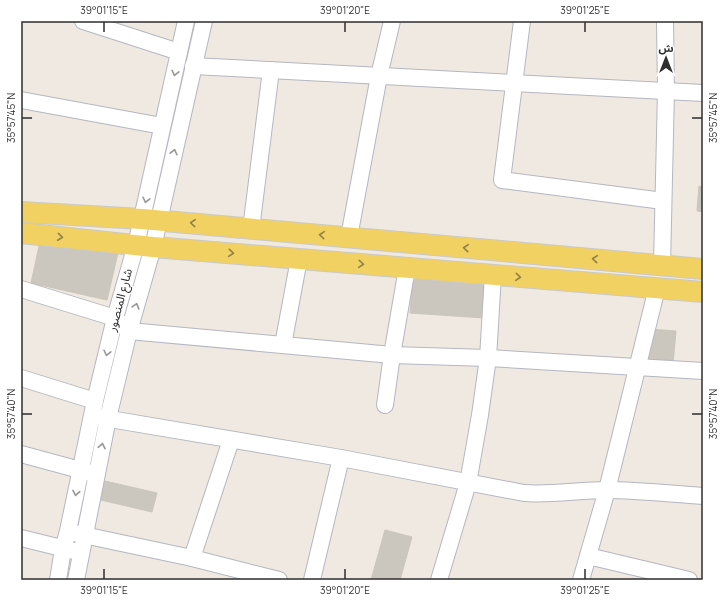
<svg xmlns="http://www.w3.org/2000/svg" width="724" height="601" font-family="Manrope,'Noto Sans Arabic',sans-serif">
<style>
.building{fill:#cbc7bf;stroke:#cbc5ba}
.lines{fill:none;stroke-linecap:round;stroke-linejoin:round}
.minor-casing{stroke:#b4b7c1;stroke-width:18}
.major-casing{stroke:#c9c9c9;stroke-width:22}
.minor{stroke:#fff;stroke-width:16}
.major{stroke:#f2d163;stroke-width:20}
.oneway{stroke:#969696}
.oneway2{stroke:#908048}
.ticks{fill:none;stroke:#2e2e2e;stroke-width:1.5}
.labels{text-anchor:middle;stroke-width:3;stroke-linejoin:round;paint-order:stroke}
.street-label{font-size:12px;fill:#2e2e2e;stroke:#fff}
.neatline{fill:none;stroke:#2e2e2e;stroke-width:1.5}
.ticks-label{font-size:10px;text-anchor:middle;fill:#2e2e2e}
</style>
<rect width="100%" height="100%" fill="#efe9e1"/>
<g class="building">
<path d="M699,186L703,187V212L697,211Z"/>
<path d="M41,237L118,253L107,300L31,283Z"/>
<path d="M413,275L486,280L484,318L410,313Z"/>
<path d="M649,329L676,331L673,363L647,361Z"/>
<path d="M105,481L157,493L152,512L101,500Z"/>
<path d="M385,530L412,537L400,580H371Z"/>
</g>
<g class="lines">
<g class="minor-casing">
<g id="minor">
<path d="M83,21L179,52"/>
<path d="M522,21L502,180L663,201"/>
<path d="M193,66L703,93"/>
<path d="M21,100L162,126"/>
<path d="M251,229L271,70"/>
<path d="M349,237L379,76L392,21"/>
<path d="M662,265L666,91L665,21"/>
<path d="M21,289L115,318L129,331L392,355L488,358L703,371"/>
<path d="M283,345L299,259"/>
<path d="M21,378L95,401"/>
<path d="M385,405L392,355L407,268"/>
<path d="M92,416L341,458L524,493C552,495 579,490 607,490C639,490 671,494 703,496"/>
<path d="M21,454L91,473"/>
<path d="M74,533L192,558L279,580"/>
<path d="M21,538L74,551"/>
<path d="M588,556L689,580"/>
<path d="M192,558L231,440"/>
<path d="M58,580L63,549L68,531L95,401L115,318L136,245L186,21"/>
<path d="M76,580L108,418L129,331L153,247L204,21"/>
<path d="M312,580L341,458"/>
<path d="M439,580L468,483L480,415L488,358L493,275"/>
<path d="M581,580L607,490L657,288"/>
</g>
</g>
<g class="major-casing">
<g id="major">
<path d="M21,212L142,219L703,269"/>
<path d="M21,233L153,247L703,292"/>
</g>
</g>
<use href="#minor" class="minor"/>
<use href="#major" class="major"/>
</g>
<defs><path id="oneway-chevron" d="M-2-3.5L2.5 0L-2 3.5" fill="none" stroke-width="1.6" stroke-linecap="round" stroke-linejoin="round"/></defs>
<g class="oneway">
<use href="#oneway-chevron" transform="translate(175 73) rotate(103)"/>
<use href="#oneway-chevron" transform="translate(174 152) rotate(-77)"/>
<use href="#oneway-chevron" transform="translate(146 200) rotate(103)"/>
<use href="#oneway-chevron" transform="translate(136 306) rotate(-74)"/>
<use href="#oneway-chevron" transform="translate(107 353) rotate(103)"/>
<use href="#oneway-chevron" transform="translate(102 446) rotate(-79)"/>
<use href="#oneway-chevron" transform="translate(76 493) rotate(101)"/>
</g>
<g class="oneway2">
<use href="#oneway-chevron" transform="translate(193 223) rotate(-175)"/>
<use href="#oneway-chevron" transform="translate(322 235) rotate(-175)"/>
<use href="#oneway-chevron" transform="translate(60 237) rotate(6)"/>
<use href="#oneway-chevron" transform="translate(466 248) rotate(-175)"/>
<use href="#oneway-chevron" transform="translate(231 253) rotate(5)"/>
<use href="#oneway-chevron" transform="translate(595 259) rotate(-175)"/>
<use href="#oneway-chevron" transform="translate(361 264) rotate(5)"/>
<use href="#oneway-chevron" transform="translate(518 277) rotate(5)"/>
</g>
<path class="ticks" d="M104,22V32M345,22V32M585,22V32M22,118H32M692,118H702M22,414H32M692,414H702M104,569V579M345,569V579M585,569V579"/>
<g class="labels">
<g class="street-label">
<text transform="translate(120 300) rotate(-75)" y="4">شارع المنصور</text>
</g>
</g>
<rect width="724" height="601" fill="none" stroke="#ffffff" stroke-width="44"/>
<g transform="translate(666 58)" stroke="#ffffff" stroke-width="3" paint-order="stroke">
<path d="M0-3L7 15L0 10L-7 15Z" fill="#2e2e2e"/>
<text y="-6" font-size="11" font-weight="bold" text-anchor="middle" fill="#2e2e2e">ش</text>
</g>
<rect x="22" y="22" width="680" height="557" class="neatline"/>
<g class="ticks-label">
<text x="104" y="14">39°01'15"E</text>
<text x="345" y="14">39°01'20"E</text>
<text x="585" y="14">39°01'25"E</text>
<text transform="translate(11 118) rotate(-90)" y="4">35°57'45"N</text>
<text transform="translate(713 118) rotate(-90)" y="4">35°57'45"N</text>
<text transform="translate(11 414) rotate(-90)" y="4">35°57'40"N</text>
<text transform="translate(713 414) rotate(-90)" y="4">35°57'40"N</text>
<text x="104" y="594">39°01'15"E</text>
<text x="345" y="594">39°01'20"E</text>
<text x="585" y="594">39°01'25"E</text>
</g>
</svg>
